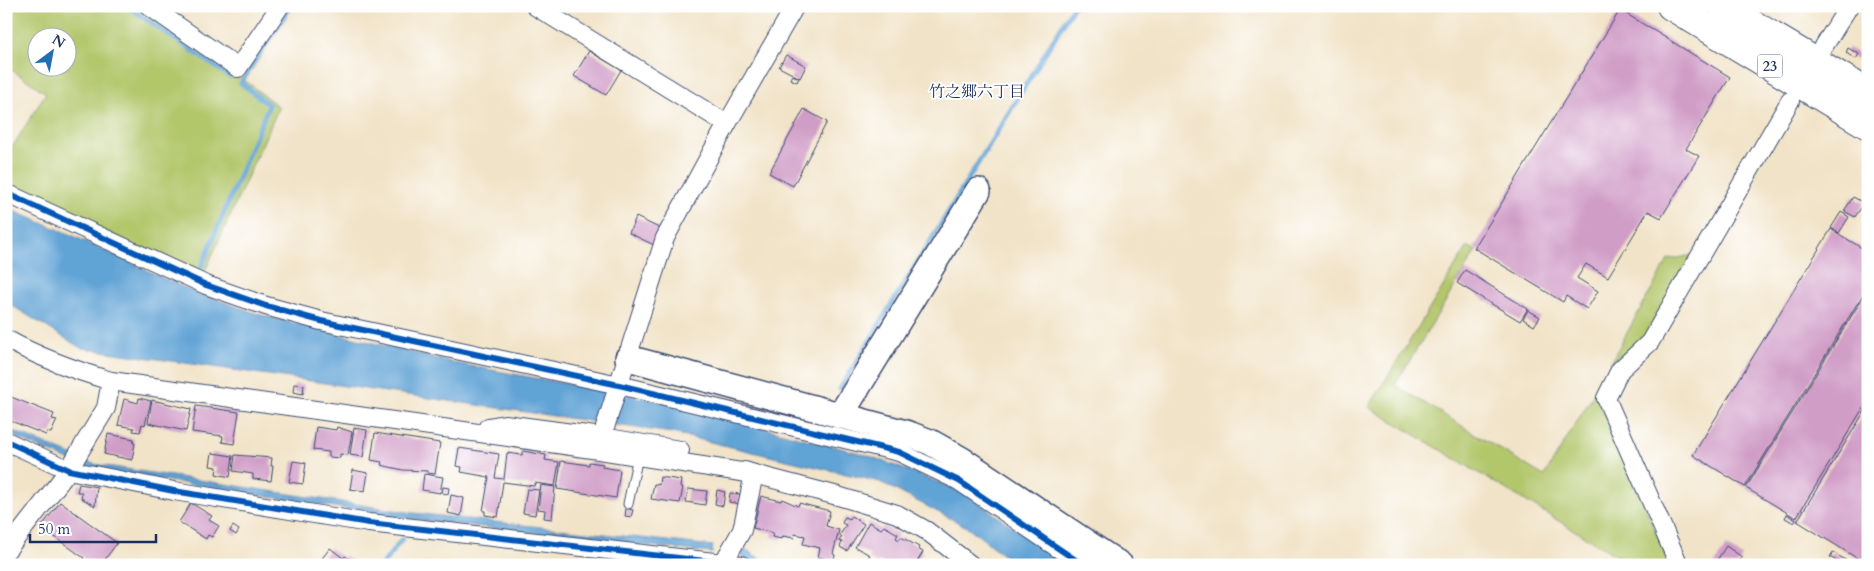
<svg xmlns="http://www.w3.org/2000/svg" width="1874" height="571" font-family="Cardo,'Noto Serif JP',serif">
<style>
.green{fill:#b2c66a;stroke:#667a64;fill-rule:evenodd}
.water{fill:#60a3d5;stroke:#3e699a}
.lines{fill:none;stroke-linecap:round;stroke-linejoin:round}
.stream{stroke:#60a3d5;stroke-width:5}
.building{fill:#d09dc7}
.lane-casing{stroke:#3b4a6e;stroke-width:11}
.street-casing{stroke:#3b4a6e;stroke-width:20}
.secondary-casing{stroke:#3b4a6e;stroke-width:28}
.highway-casing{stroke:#3b4a6e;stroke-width:30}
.lane{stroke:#fff;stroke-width:9}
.street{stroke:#fff;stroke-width:18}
.secondary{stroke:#fff;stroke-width:25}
.highway{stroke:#fff;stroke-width:28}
.cycleway-casing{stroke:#fff;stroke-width:9}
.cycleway{stroke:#0057b8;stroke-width:6}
.labels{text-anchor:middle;stroke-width:4;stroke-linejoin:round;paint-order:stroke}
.shield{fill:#fff;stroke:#5f6d8e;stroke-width:1}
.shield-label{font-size:14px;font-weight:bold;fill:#1b2f5e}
.neighbourhood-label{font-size:16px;fill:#1b2f5e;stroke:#fff}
</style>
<rect width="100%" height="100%" fill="#fff"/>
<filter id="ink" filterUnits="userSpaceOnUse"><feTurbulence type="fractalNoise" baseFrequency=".02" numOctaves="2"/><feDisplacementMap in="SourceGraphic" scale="10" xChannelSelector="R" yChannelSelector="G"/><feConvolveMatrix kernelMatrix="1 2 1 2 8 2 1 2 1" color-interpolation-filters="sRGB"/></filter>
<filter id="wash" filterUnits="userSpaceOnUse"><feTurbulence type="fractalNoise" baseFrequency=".0096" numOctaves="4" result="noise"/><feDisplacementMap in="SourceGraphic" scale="20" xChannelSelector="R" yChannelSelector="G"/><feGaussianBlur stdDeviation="1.12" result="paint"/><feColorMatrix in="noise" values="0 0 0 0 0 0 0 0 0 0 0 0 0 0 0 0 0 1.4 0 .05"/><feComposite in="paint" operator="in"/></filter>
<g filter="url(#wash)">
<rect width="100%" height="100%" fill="#f1e3c7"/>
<g class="green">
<path d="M6,6H136L247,82L279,107L202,278L6,183V157L46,93L6,66ZM38,38H68V68H38Z"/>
<path d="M1468,246L1476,251L1395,385L1544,476L1595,392L1670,565H1632L1369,407Z"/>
<path d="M1693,255L1642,340L1610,363L1668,260Z"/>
</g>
<g class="water">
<path d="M6,208L67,233L189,290L261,315L454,363L664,402L867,455L963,492L1067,565H1016L969,528L880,482L672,433L81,348L6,302Z"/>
<path d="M6,428L93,464L413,513L713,546L712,553L405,518L87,468L6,433Z"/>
<path d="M745,549L769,565H756L741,556Z"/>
</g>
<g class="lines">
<g class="stream">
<path d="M127,6L229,76"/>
<path d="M778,6L783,9"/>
<path d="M201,268L269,105L241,83L291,6"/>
<path d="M840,389L1074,6"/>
<path d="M382,565L402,539"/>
</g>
</g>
<g id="blocks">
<g class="building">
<path d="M1620,10L1730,77L1686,149L1699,156L1661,218L1648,211L1608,277L1586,264L1577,278L1598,291L1587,309L1566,296L1563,302L1474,248Z"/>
<path d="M1848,48L1859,54L1856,59L1846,53Z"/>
<path d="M589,51L621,70L606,95L574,76Z"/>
<path d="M786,55L806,66L800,78L779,67Z"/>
<path d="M792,75L799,78L797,82L790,79Z"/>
<path d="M804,109L827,122L793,186L769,173Z"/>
<path d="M1853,197L1864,203L1855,217L1844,211Z"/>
<path d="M1841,212L1849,217L1839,233L1831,228Z"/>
<path d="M636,217L661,229L654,245L629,233Z"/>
<path d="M1831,229L1868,252V286L1745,487L1693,455Z"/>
<path d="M1465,270L1528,309L1520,321L1457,283Z"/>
<path d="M1868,289V400L1796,518L1746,488Z"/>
<path d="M1528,310L1540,317L1534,326L1523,319Z"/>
<path d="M294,384L304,385L303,394L293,392Z"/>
<path d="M6,395L54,414L52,419L57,420L51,433L47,432L46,435L6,419Z"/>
<path d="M139,398L151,401L145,425L142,424L140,432L133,431L134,428L118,425L124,399L138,403Z"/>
<path d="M152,400L191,409L186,431L148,423Z"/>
<path d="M196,406L239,412L234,444L222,442L223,436L192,432Z"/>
<path d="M1868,406V554L1863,562L1797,521Z"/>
<path d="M316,427L336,430L337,427L352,432L348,455L340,454V458L329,457V452L313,450Z"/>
<path d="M354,428L367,430L363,457L350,455Z"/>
<path d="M375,433L440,443L435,474L427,473V471L403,470L381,465L382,462L371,460Z"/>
<path d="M108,434L134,439L133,443H135L132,460L104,454Z"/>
<path d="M459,448L499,454L495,478L504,479L507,453L522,455L523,451L546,455L545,460L559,462L555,486L535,483L534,486L503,482L498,517L485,515V511H483L489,477L461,472L462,467L456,466Z"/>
<path d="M212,453L233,456L230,477L216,474L217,467L210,466Z"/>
<path d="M235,455L272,458L271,466H273L271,481L253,479V474L233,471Z"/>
<path d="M293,461L306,463L303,484L289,482Z"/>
<path d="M561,461L589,465V462L603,464L602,467L620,470L616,498L557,489Z"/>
<path d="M353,470L368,473L365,491L350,489Z"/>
<path d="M424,474L443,477L440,493L422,490Z"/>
<path d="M660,477L681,480L680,487H683L680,503L651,499L654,484L659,485Z"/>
<path d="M79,484L97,487L95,506L81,498L82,492H77Z"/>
<path d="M541,485L555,487L552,519L544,518L545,510L538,509Z"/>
<path d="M443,487L449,488L448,494L442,493Z"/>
<path d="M527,489L539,490L535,515L523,513Z"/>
<path d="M688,489L707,491L705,505L686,502Z"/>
<path d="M717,490L725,492L723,506L715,504Z"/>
<path d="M730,493L740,494L739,504L729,502Z"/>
<path d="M451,495L464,498L461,516L448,513Z"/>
<path d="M761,496L781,501L782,499L798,506L799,503L830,511L826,526L839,530L833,554L835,555L834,561L818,557L820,548L803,544L805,536L795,534L794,538L783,536L782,539L772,537L773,533L753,528Z"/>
<path d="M60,502L117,543L101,565H78L84,558L41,527Z"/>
<path d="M191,503L212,516L209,520L219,526L212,537L208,535L206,539L179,522Z"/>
<path d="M626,508L633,510L631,517L625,516Z"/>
<path d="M1787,514L1796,520L1794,523L1785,518Z"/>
<path d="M851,516L864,524L847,551L840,547L842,542L839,541L842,537L840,535L846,525L842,523L845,517L850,519Z"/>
<path d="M869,522L881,529L884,526L898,534L896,538L899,540L901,537L919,547L918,549L923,552L917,562L921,565H886L879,561L877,564L868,558L870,555L855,547Z"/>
<path d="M233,526L239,530L236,535L230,531Z"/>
<path d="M1726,546L1742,557L1737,565H1714Z"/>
<path d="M330,548L343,558L345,556L355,563L353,565H317Z"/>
<path d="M1833,552L1853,565H1843L1830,557Z"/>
</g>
</g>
</g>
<g filter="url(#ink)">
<use href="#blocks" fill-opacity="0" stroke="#3b4a6e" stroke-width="1"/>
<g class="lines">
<g class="lane-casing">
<path id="lane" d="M628,504L638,456"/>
</g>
<g class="street-casing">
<g id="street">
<path d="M149,6L238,68L280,6"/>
<path d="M535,6L727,124"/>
<path d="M1824,46L1849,6"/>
<path d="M6,193L206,285L266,306L321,321L619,385L899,452L959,481L1083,565"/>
<path d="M6,339C40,358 74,370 111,381L599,450L754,474L838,496L897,514L927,531L971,565"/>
<path d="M488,427L505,424L602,437L680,450"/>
<path d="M602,437L665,238L727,124L795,6"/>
<path d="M6,441L69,470L174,491L369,523L741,565"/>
<path d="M6,551L69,470L78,454L106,408L111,381"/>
<path d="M722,565L742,530L754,474L745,471"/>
<path d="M1679,565L1606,398L1620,370L1650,342L1790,101"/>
</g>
</g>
<g class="secondary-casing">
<g id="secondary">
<path d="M628,358L906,433L930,442L962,460L1120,565"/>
<path d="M840,416L978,191"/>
</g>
</g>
<g class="highway-casing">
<g id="highway">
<path d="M1671,6L1868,125"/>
<path d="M1722,6L1868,93"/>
</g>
</g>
<use href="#lane" class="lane"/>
<use href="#street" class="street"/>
<use href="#secondary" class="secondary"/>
<use href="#highway" class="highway"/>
<g class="cycleway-casing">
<g id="cycleway">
<path d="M6,193L206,285L266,306L321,321L619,385L899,452L959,481L1083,565"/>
<path d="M6,441L69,470L174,491L369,523L741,565"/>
</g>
</g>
<use href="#cycleway" class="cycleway"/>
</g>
</g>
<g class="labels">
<rect class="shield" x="1757.5" y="54.5" width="25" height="23" rx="4"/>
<g class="shield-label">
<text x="1770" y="71">23</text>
</g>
<g class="neighbourhood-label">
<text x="977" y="97">竹之郷六丁目</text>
</g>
</g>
<rect width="1874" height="571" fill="none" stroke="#fff" stroke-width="25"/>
<g transform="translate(52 52) rotate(32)"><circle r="24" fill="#ffffff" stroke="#a4acbf"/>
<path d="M0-4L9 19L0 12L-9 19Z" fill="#1f6fb2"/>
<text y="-8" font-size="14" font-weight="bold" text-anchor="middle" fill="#1b2f5e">N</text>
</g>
<path d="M30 534v8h126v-8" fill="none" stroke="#1b2f5e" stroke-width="2.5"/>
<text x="38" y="534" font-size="15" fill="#1b2f5e" stroke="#ffffff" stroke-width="4" paint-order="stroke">50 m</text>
</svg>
